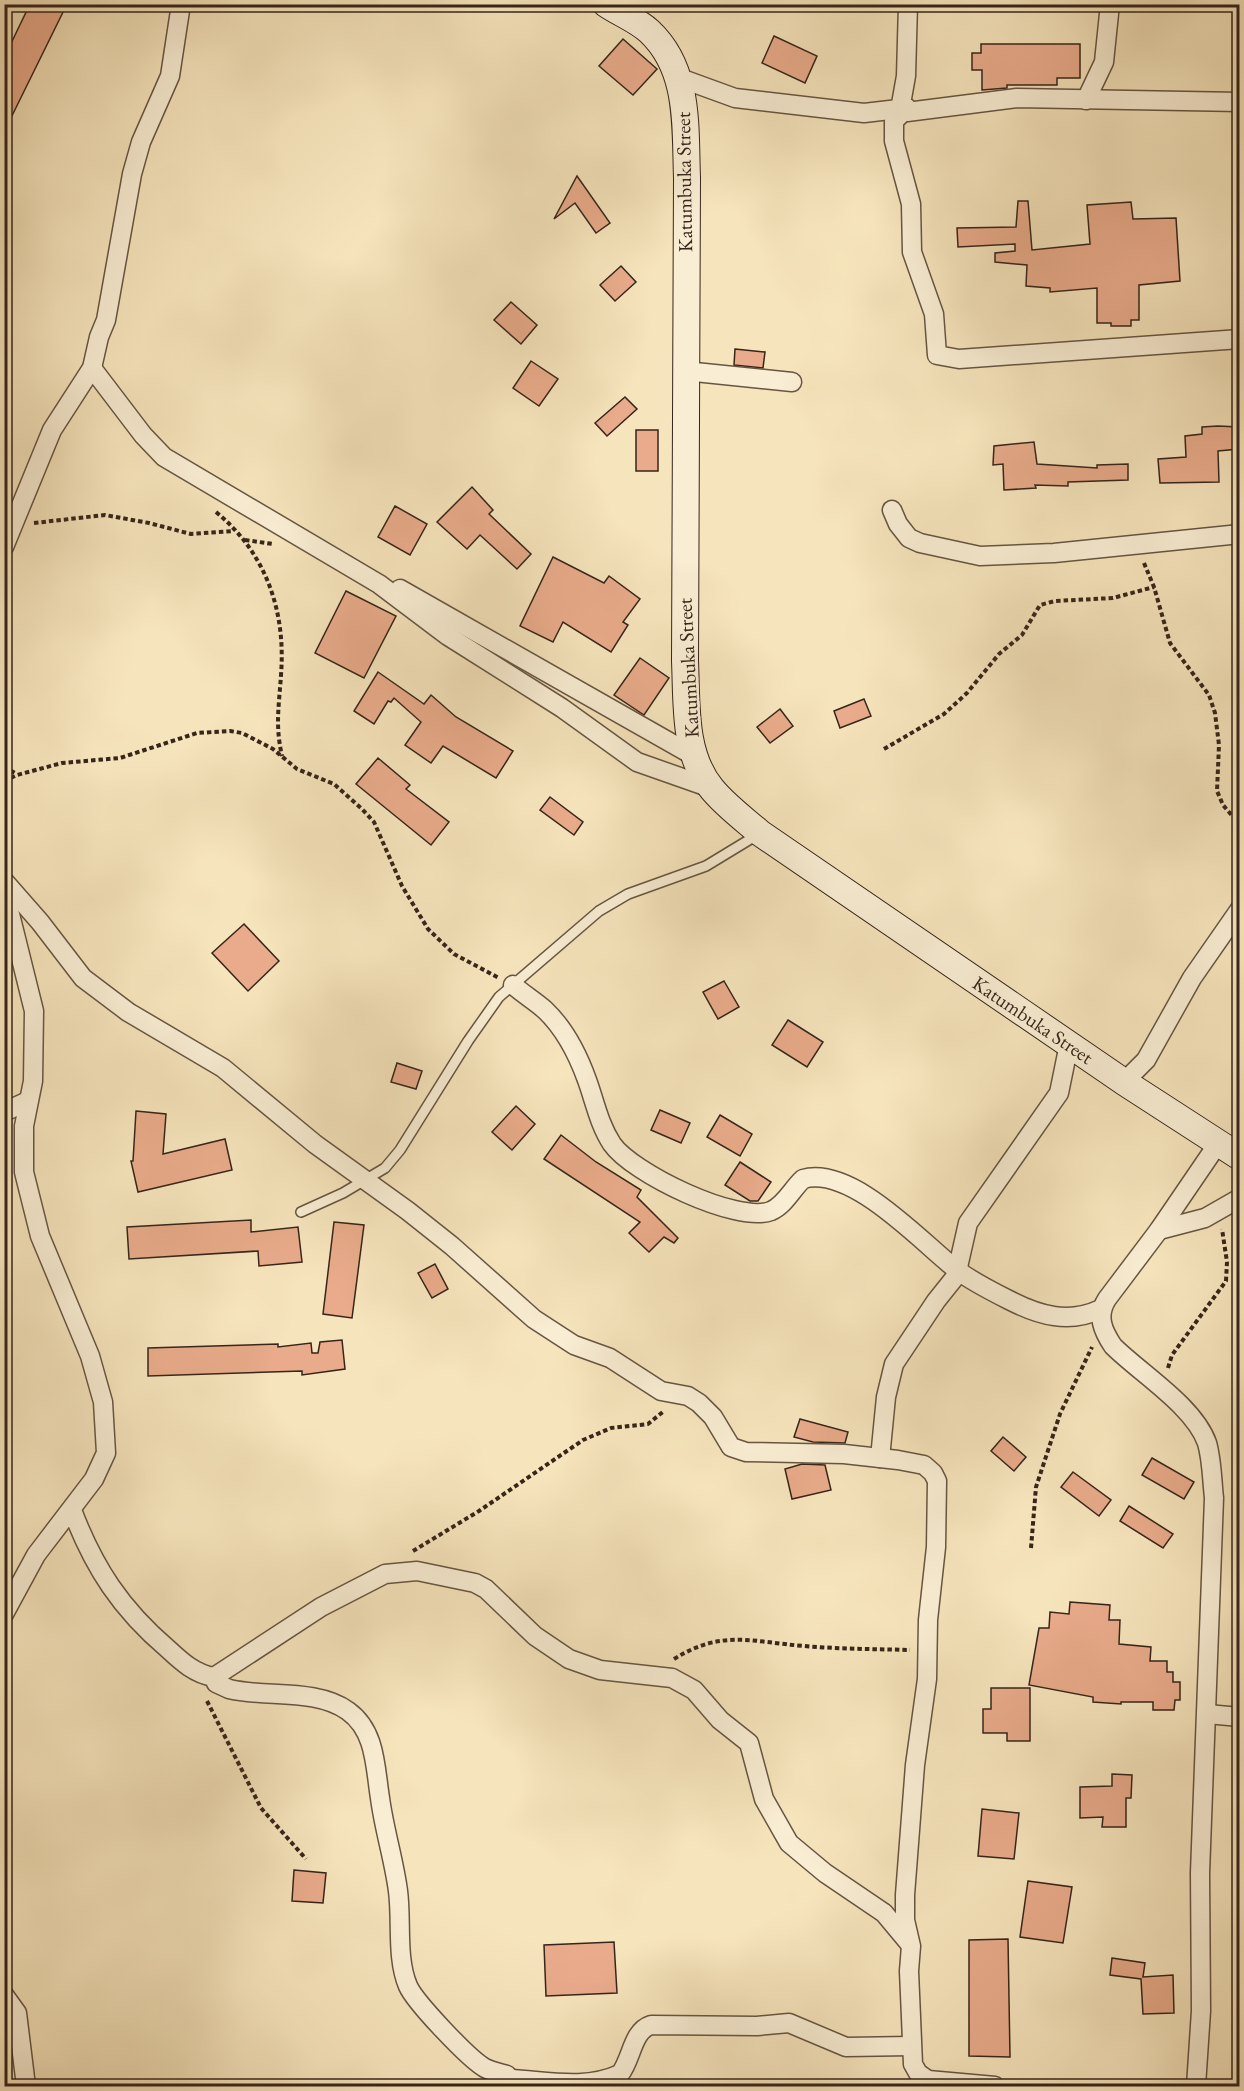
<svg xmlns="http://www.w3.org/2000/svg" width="1244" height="2091" font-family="'EB Garamond',serif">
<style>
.building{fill:#e9ab8b;stroke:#36251a;stroke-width:1.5}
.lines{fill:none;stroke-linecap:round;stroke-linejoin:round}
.service-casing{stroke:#665542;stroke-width:12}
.minor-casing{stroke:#665542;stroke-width:21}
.secondary-casing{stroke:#36251a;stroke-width:28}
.path{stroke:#36251a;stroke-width:4;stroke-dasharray:4.5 3;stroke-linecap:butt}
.service{stroke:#f9edd3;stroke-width:9}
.minor{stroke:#f9edd3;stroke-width:18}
.secondary{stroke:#f9edd3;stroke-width:26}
.labels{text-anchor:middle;stroke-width:5;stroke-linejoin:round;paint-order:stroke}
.street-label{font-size:20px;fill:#36251a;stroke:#f9edd3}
</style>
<rect width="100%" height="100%" fill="#f6e4bc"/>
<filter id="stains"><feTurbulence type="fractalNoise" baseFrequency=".00333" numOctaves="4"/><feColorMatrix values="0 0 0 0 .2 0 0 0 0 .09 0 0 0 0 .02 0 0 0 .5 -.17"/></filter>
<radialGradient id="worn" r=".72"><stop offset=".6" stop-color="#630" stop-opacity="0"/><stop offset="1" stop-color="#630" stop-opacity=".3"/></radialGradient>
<g class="building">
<path d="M30,4H67L4,132V58Z"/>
<path d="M774,36L817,56L805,83L762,63Z"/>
<path d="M623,39L657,69L633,95L599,66Z"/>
<path d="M981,44H1080V78H1057V85H1007V88L982,90V70H972V53H981Z"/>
<path d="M577,176L610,223L596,233L575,203L554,219Z"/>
<path d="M1018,201H1028L1032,250L1090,244L1087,205L1131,202L1133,219L1176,218L1180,281L1139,285V320H1131V326H1111V323H1097V288L1050,292V288L1026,286L1027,265L995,262V253L1015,251V244L958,247L957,228L1016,227Z"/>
<path d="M621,266L636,282L615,301L600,285Z"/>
<path d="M511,302L537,325L521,344L494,320Z"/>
<path d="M735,349L765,352L763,368L734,365Z"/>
<path d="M531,361L558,379L539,406L513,388Z"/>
<path d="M625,397L637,409L607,436L595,423Z"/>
<path d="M1218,426L1239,427V449L1218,451L1219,482L1160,483L1158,459L1186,457L1185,436L1202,434V427Z"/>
<rect x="636" y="430" width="22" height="41"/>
<path d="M1034,442L1037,464L1097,468V465L1128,464V480L1068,482V486L1035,485L1036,488L1004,490L1003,464L993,465L994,446Z"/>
<path d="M472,487L493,510L489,514L531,554L517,569L480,535L467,549L437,522Z"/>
<path d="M395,506L427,524L410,555L378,537Z"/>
<path d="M553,557L604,583L609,576L640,599L623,622L628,625L611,652L563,622L553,642L520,626Z"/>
<path d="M346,591L396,616L364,678L315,653Z"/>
<path d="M640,658L669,678L644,715L614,695Z"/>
<path d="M378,672L424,704L431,695L456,717L513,751L496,778L443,746L431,763L405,745L421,722L394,698L391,702L388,701L374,724L354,711Z"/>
<path d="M864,699L871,716L840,728L834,711Z"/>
<path d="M780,709L793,726L770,743L757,727Z"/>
<path d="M378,758L410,785L406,789L449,822L431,845L356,784Z"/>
<path d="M550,797L583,822L574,835L540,810Z"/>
<path d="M244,924L279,961L248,991L212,953Z"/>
<path d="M724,981L739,1007L718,1019L703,992Z"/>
<path d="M788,1020L823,1042L807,1067L772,1045Z"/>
<path d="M397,1063L422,1071L416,1089L391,1082Z"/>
<path d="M516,1106L535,1124L512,1150L492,1132Z"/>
<path d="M660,1110L690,1123L681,1143L651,1130Z"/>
<path d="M136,1111L166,1114L163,1154L225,1139L232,1170L138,1192L131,1161H133Z"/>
<path d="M720,1115L752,1134L740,1156L707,1137Z"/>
<path d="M561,1135L596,1162L641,1190L637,1197L678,1238L674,1243L664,1237L649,1252L629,1233L640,1222L544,1159Z"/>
<path d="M740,1162L771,1182L758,1201H750L725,1185Z"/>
<path d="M251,1220V1232L298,1227L302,1262L259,1266L258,1251L129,1259L127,1227Z"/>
<path d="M334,1222L364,1225L352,1318L323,1314Z"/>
<path d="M435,1264L448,1289L432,1298L418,1273Z"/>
<path d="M342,1340L345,1369L302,1375V1371L148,1376V1348L278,1344V1347L311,1343L312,1353H318L320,1342Z"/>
<path d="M800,1419L848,1432L845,1443L813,1442L794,1437Z"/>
<path d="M1003,1437L1026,1457L1014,1471L991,1451Z"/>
<path d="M1152,1458L1194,1482L1184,1499L1142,1475Z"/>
<path d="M802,1464L825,1465L831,1490L792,1499L785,1469Z"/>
<path d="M1073,1472L1111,1500L1099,1516L1061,1487Z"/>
<path d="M1129,1506L1173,1534L1163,1548L1120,1521Z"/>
<path d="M1070,1602L1110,1605L1109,1620H1120L1119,1644L1151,1647L1150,1661H1167V1672H1173V1682H1180V1700H1175L1174,1710H1153V1702H1121V1704L1093,1702V1697L1029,1685L1039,1628H1049L1050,1612L1069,1614Z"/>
<path d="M991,1688H1030V1741H1007V1733H983V1709H991Z"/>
<path d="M1112,1774L1132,1775L1131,1798H1126V1827H1102L1103,1817L1080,1818V1787L1112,1786Z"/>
<path d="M982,1809L1019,1813L1014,1859L978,1856Z"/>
<path d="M294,1870L326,1873L323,1903L292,1901Z"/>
<path d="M1028,1881L1072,1887L1063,1943L1020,1937Z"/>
<path d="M1008,1939L1010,2057L969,2056V1940Z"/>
<path d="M614,1942L617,1993L546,1996L544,1945Z"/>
<path d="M1112,1958L1145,1963L1143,1977L1173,1975L1174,2013L1143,2014L1141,1979L1110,1975Z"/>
</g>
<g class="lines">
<g class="service-casing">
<path id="service" d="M301,1212L343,1193L385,1168L400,1150L468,1041L499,997L599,911L628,894L706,866L757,835"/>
</g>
<g class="minor-casing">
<g id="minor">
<path d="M908,4L906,76L901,104L907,108L894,121V141L911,204L912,252L934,314L937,355L959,359L1240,339"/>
<path d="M680,78L735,98L864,113L907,108V112L1017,98L1240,102"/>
<path d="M1086,100L1104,62L1110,4"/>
<path d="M92,368L143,435L164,457L379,584L448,636L562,708L637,762L711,788"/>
<path d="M685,371L792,382"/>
<path d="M892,510L898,524L909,538L920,543L980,556L1054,553L1240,534"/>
<path d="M4,547L52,430L92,368L99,337L106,320L132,174L141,142L170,76L181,4"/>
<path d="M400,589L694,756"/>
<path d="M4,881L40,922L83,978L128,1012L223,1068L315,1144L408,1211L452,1246L534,1319L574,1345L610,1358L661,1391L688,1396L699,1403L713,1417L731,1447L746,1452L844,1454L898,1460L924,1465L933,1473L937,1481L936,1547L928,1620L927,1679L915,1765L905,1895V1920L911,1946L909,1971L913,2064L918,2073L928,2080L995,2086"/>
<path d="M4,890L34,1011L33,1081L24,1126V1172L40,1236L90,1356L103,1402L106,1453L94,1479L36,1555L4,1614"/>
<path d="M513,985C523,994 535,1001 545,1010C565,1029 578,1055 587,1080C595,1102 599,1124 612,1144C632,1173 737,1224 771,1211C785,1205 792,1189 803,1179C852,1165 922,1243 957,1270C973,1282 991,1291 1009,1300C1040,1316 1069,1324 1101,1309"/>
<path d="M1124,1082L1146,1060L1192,978L1240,909"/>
<path d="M4,1112L28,1101"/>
<path d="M1159,1230L1205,1218L1240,1198"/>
<path d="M880,1458L886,1397L894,1364L936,1301L956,1276L968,1223L1059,1093L1069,1044"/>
<path d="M72,1510C94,1568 121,1609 168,1649C182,1662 195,1674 214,1677L216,1683L229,1689C266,1698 316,1688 348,1711C376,1731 375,1767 380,1798C384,1829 394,1860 398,1891C402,1921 396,1958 408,1986C415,2002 469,2059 485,2068C491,2071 500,2073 507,2075L514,2086"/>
<path d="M214,1677L321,1607L385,1574L417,1571L475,1583L486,1589L535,1636L569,1659L600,1670L672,1678L694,1690L720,1720L749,1743L764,1799L789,1843L825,1873L884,1913L909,1943"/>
<path d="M1207,1714L1240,1717"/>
<path d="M4,1995L17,2013L26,2086"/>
<path d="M511,2079C548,2081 585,2090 620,2074C632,2059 632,2031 651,2025L757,2026L789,2023L846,2047L911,2046"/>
<path d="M1196,2086L1201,2011L1200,1873L1214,1498C1212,1481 1212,1460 1207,1443C1194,1406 1140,1373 1113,1346C1103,1331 1096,1316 1107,1299L1159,1230L1219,1142"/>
</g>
</g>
<g class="secondary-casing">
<path id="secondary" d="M606,4C619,13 637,20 649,31C690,69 685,126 687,178L685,661C687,704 683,754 712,789C726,806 744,819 760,833L1124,1082L1240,1157"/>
</g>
<g class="path">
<path d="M216,512C266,553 286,611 281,675C279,706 275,725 282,756"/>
<path d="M34,523L105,515L149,523L191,534L233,531"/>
<path d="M245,540L273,544"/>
<path d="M1144,563L1154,587L1170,643L1209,695L1215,713L1219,745L1217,791L1223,805L1240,825"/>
<path d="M884,749L944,714L967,693L999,654L1022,635L1040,605L1055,601L1113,598L1154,587"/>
<path d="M4,767L17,774"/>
<path d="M4,781L17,775L62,763L120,758L197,733L230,731L242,733L273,749L297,769L334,784L362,809L374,822L402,886L428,929L454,954L499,978"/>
<path d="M1168,1368L1172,1355L1226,1281L1227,1262L1222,1229"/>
<path d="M1031,1548L1036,1487L1060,1414L1092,1347"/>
<path d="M413,1551L479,1511L583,1440L611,1428L648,1424L664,1411"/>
<path d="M674,1659C722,1629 752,1642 804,1646C839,1649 875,1649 910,1650"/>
<path d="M207,1701L261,1808L306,1859"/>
</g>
<use href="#service" class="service"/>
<use href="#minor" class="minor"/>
<use href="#secondary" class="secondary"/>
</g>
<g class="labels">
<g class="street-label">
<text transform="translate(684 182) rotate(-91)" y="7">Katumbuka Street</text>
<text transform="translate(688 668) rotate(-93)" y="7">Katumbuka Street</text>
<text transform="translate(1033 1020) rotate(34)" y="7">Katumbuka Street</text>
</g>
</g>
<rect width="1244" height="2091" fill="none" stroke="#f6e4bc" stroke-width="24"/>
<rect x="6" y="6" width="1232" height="2079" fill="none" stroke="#36251a" stroke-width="3"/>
<rect x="12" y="12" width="1220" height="2067" fill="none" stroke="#36251a" stroke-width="1.5"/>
<rect width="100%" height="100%" filter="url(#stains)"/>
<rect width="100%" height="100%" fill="url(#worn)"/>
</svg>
